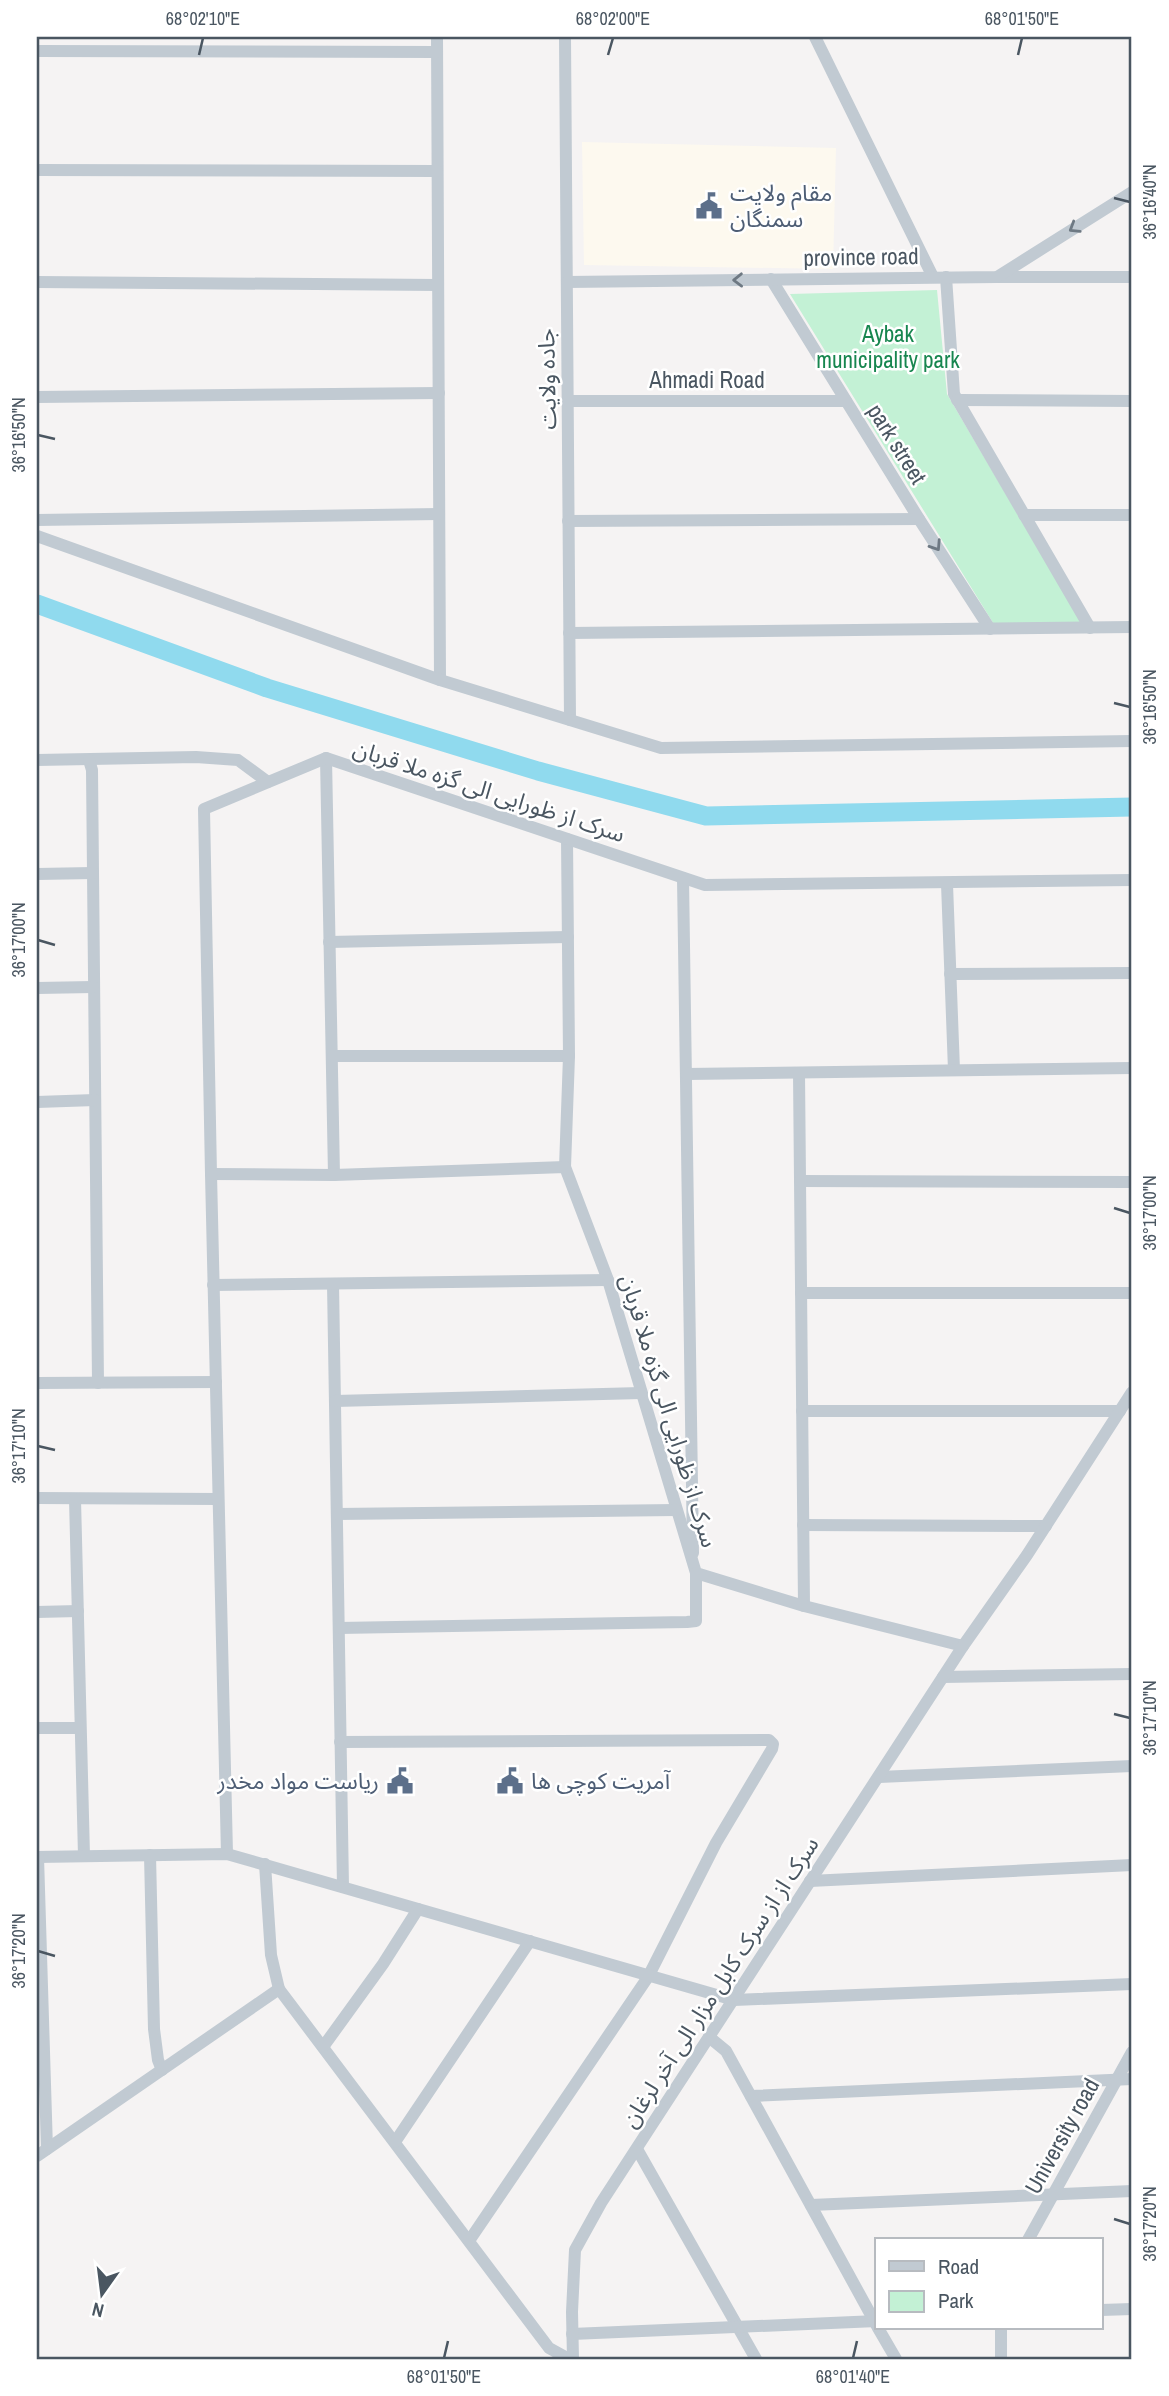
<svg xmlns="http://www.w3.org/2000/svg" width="1169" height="2396" font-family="'Archivo Narrow','Noto Sans Arabic',sans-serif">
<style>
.commercial{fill:#fdf9ef}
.green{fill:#c3f1d5}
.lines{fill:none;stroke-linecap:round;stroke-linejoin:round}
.river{stroke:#90daee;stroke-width:19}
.minor{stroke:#c1cad2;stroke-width:12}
.oneway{stroke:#6e7983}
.ticks{fill:none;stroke:#4a5661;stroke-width:2.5}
.labels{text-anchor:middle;stroke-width:5;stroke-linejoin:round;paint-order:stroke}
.service-label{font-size:23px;fill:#4e5e75;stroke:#fff;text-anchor:start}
.street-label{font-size:23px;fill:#4a5661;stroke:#fff}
.park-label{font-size:23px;fill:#17864f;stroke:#fff}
.neatline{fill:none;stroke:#4a5661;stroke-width:2.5}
.ticks-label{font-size:18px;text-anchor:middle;fill:#4a5661}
</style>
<rect width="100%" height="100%" fill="#f5f3f3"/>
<path class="commercial" d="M582,142L836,148L833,269L584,265Z"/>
<path class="green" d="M937,290L947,394L1081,622L995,626L790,294Z"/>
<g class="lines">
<path class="river" d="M37,604L267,688L538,771L706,816L1132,807"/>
<g class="minor">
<path d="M437,37L440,680"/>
<path d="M565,37L570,720"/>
<path d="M815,37L933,277"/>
<path d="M37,51L437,52"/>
<path d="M37,170L437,171"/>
<path d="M946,277L954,394L1090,628"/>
<path d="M997,277H1132"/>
<path d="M771,279L919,519L990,629"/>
<path d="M37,282L438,285"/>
<path d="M567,282L997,277L1132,192"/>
<path d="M37,397L439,393"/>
<path d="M957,400L1132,401"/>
<path d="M569,401H846"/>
<path d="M1024,515H1132"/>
<path d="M37,520L439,514"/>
<path d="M568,521L919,519"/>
<path d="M37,536L440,680L661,748L1132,741"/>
<path d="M569,633L1132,627"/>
<path d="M326,758L334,1175"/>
<path d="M37,760L196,757L238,760L268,782"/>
<path d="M89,760L92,770L98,1383"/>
<path d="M37,874L93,873"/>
<path d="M683,878L693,1553"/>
<path d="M947,884L954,1070"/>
<path d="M329,942L568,937"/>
<path d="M950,974L1132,973"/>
<path d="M37,988L93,987"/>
<path d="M333,1056H569"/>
<path d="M799,1073L804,1606"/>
<path d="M686,1074L1132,1068"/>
<path d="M37,1102L95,1100"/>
<path d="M565,1167L569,1056L567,839"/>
<path d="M211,1174L334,1175L565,1167L608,1280L696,1573L804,1606L963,1646"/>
<path d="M800,1181L1132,1182"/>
<path d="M333,1284L343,1887"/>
<path d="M213,1285L608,1280"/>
<path d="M801,1293H1132"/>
<path d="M37,1383L216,1382"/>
<path d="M335,1401L641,1393"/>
<path d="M802,1411H1120"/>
<path d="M37,1498L218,1499"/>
<path d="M75,1499L84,1856"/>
<path d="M337,1514L676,1510"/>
<path d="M803,1525L1046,1526"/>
<path d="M37,1612L78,1611"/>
<path d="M339,1628L687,1622L696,1621V1573"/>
<path d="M943,1677L1132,1674"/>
<path d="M37,1728H80"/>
<path d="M340,1742L769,1740L773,1744L772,1749L716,1843L648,1977L469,2241"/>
<path d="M879,1777L1132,1766"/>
<path d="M227,1854L211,1174L204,809L326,758L705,885L1132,880"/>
<path d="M150,1855L154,2029L158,2060L162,2070"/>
<path d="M37,1857L227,1854L734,2000L1132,1984"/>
<path d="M38,1857L47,2149"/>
<path d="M265,1864L271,1955L279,1989L549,2348L569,2359"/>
<path d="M810,1881L1132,1865"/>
<path d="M709,2037L726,2051L877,2326"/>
<path d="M323,2047L383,1964L418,1909"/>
<path d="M751,2096L1132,2079"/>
<path d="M395,2142L530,1941"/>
<path d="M637,2149L756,2359"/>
<path d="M37,2156L279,1989"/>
<path d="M811,2205L1132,2191"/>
<path d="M1028,2240L1132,2052"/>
<path d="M1101,2310L1132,2309"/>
<path d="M878,2328L896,2359"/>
<path d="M572,2334L877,2321"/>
<path d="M573,2359L572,2312L575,2250L601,2203L963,1646L1027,1555L1132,1392"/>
<path d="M1001,2359V2328"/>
</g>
</g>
<defs><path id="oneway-chevron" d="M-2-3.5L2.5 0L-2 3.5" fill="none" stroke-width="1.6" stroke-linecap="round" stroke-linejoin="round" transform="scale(1.75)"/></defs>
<g class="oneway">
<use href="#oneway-chevron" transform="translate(1074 228) rotate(148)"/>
<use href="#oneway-chevron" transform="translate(738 280) rotate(179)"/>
<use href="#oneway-chevron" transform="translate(936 546) rotate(57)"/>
</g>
<path class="ticks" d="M199,55L203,38M608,55L613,38M1018,55L1022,38M1114,198L1130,202M38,435L55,439M1114,703L1130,707M38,940L55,945M1114,1208L1130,1213M38,1446L55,1450M1114,1714L1130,1718M38,1951L55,1956M1114,2219L1130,2224M444,2358L448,2341M853,2358L857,2341"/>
<defs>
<g id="civic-bare" transform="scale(2.1)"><path d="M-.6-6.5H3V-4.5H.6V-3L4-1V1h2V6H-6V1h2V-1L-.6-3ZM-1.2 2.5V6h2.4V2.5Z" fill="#5c6f8a" stroke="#fff" stroke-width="2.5" paint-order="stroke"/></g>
</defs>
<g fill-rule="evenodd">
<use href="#civic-bare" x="709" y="206"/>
<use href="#civic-bare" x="400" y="1781"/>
<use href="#civic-bare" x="510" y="1781"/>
</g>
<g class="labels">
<g class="service-label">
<text x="730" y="201">مقام ولایت<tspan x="730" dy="26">سمنگان</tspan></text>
<text x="379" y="1789" text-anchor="end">ریاست مواد مخدر</text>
<text x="531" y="1789">آمریت کوچی ها</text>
</g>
<g class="street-label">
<text transform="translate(861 257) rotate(-1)" y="8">province road</text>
<text transform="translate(547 379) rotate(-91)" y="8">جاده ولایت</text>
<text x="707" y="388">Ahmadi Road</text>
<text transform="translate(897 444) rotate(58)" y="8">park street</text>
<text transform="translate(489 791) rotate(18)" y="8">سرک از ظورایی الی گزه ملا قربان</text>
<text transform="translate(669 1411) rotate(73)" y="8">سرک از ظورایی الی گزه ملا قربان</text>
<text transform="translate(720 1982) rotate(-57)" y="8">سرک از از سرک کابل مزار الی آخر لرغان</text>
<text transform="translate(1062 2136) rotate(-61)" y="8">University road</text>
</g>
<g class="park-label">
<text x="888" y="342">Aybak<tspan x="888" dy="26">municipality park</tspan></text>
</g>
</g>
<rect width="1169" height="2396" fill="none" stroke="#ffffff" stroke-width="77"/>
<rect x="875" y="2238" width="228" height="91" fill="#ffffff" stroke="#b7bbc0" stroke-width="2"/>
<rect x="889" y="2261" width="35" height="10" fill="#c1cad2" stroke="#b7bbc0" stroke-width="2"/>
<text x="938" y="2274" font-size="21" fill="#4a5661">Road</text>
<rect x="889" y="2291" width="35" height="21" fill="#c3f1d5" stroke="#b7bbc0" stroke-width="2"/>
<text x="938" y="2308" font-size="21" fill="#4a5661">Park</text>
<g transform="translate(102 2294) rotate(194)" stroke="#ffffff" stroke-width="5" paint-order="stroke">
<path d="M0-5L12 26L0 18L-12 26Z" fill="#4a5661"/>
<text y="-10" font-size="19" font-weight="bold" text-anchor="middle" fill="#4a5661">N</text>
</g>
<rect x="38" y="38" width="1092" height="2320" class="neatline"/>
<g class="ticks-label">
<text x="203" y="25">68°02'10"E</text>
<text x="613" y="25">68°02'00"E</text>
<text x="1022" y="25">68°01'50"E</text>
<text transform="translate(1150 202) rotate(-90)" y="6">36°16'40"N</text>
<text transform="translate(19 435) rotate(-90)" y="6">36°16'50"N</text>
<text transform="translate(1150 707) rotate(-90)" y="6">36°16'50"N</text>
<text transform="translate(19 940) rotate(-90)" y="6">36°17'00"N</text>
<text transform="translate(1150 1213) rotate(-90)" y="6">36°17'00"N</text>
<text transform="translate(19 1446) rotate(-90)" y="6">36°17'10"N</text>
<text transform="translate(1150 1718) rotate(-90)" y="6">36°17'10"N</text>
<text transform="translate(19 1951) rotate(-90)" y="6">36°17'20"N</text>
<text transform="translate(1150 2224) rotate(-90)" y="6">36°17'20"N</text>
<text x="444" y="2383">68°01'50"E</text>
<text x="853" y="2383">68°01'40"E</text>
</g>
</svg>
